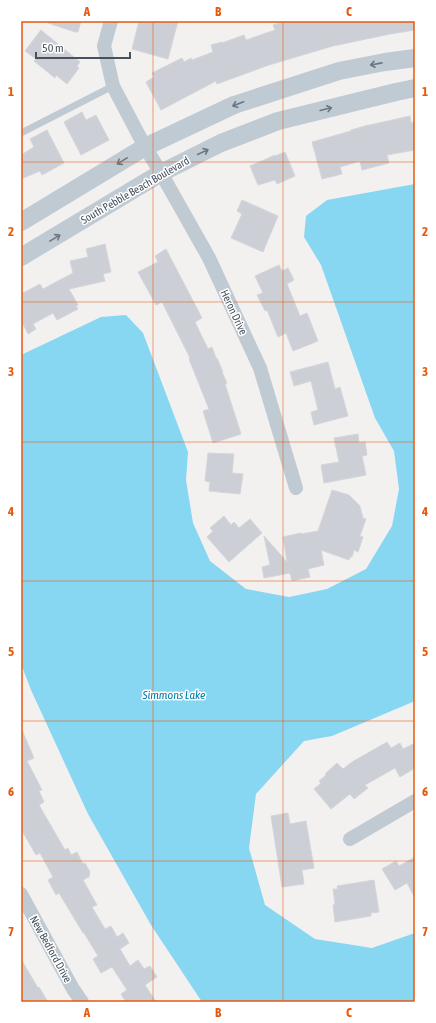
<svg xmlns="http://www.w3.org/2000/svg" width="436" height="1023" font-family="'Asap Condensed',sans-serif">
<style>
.water{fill:#87d7f2}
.building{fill:#cccfd5;stroke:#d4d6dc}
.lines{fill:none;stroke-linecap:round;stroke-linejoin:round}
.service{stroke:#c0cad3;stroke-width:7}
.minor{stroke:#c0cad3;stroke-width:14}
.tertiary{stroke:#c0cad3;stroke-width:18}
.oneway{stroke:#6b7682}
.grid{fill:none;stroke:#e8590c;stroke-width:1;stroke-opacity:0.55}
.labels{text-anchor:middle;stroke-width:3;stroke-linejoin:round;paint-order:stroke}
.street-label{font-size:11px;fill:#47525f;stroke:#fff}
.water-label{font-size:12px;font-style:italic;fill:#047ca6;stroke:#fff}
.neatline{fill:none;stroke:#e8590c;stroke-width:1.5}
.grid-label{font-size:13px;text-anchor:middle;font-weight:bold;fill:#e8590c}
</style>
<rect width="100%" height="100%" fill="#f3f0f0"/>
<path class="water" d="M415,184V701L332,736L304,741L256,794L249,848L265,905L315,939L372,948L415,933V1002H202L151,925L88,814L31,690L21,664V355L101,317L126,315L143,333L188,452L186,480L193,523L210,561L246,589L289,597L327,589L366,569L392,526L399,489L394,451L375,418L321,265L304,237L306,216L327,200Z"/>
<g class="building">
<path d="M48,21H81L78,32H75L48,23Z"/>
<path d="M139,21H178L168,59L132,49Z"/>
<path d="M287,21H415V30L390,34L333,46L269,65L217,84L216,81L161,110L146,82L154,77L152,73L182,58L184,62L191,58L192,60L213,52L211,45L222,42V43L244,35L246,40L275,30L273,25Z"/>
<path d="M41,30L80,62L77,66L79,68L67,84L56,75L55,78L34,61L36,59L25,51Z"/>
<path d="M82,112L86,120L96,115L109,140L81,155L64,122Z"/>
<path d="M410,116L411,123L415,122V150L387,155L389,163L362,170L360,161L340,167L342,174L322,179L312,142L351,131V130L365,126Z"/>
<path d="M47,130L64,163L42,175L40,171L21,179V155L34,147L30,139Z"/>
<path d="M285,152L295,176L277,184L275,180L258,185L250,166L275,155V156Z"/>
<path d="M242,200L278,216L263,252L231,238L242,214L237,211Z"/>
<path d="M105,244L111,272L103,274L105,281L69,289L78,305L76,306L78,309L57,320L53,313L33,324L36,329L28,334L21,320V294L40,284L43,289L73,273L70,261L88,257L86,249Z"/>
<path d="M166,249L202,318L195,322L208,349L212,347L216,358H217L223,372H222L227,383L225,384L241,434L213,443L203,411L209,409L189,359L190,358L162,302L156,305L138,272L158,262L155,256Z"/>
<path d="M279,265L282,271L288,268L294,280L287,284L300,316L307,313L318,341L293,351L286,333L278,337L267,310L265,311L257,295L263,293L255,276Z"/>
<path d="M328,362L335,389L340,387L348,416L314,425L311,412L318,410L311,381L294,386L290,372Z"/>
<path d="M358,434L359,443L365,442L367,455L362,456L366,475L324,483L321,465L339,462L334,438Z"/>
<path d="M208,453L234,454L232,473L243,474L240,494L209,491L210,482L205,481Z"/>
<path d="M332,490L349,495L360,506L363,518L366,519L360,536L363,537L358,552L354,550L352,557H350L349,560L321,550L324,565L308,569L310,577L292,581L290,573L264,578L262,567L270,565L264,536L287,562L283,537L301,533V534L318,531Z"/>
<path d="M224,516L231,525L234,522L239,528L250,519L262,533L229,562L207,537L213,531L210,528Z"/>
<path d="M21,728L34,758L27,761L42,790L39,791L44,802L39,805L65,850L68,848L71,855L77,852L83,864L85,863L90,872L89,877L83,880L97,905L92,907L105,929L111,926L117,937L123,933L129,943L120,949L130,966L138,960L144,969L150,966L157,977L145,985L156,1002H126L121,994L127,990L112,967L101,973L93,959L98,956L84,933H83L59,893L56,895L48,880L53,877L40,853L36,855L21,829Z"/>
<path d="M387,742L391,748L400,743L403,749L415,743V768L400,777L395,768L365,785L368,788L354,799L350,794L331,809L314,789L321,783L319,781L326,775L325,774L337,763L343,769L352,762Z"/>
<path d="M288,813L290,824L306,821L314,868L302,870L304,884L282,887L271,816Z"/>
<path d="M415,857V898L407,883L395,890L382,869L396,861L399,866Z"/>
<path d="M374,880L379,912L371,913V916L335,922L333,905L335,904L333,889H338L337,886Z"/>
<path d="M21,959L38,988L39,987L48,1002H21Z"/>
</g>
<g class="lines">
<path class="service" d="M21,133L113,86"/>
<g class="minor">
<path d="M111,21L104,46L113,86L145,147L161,173L209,258L260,368L296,488"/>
<path d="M350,839L415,801"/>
<path d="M21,894L73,989L82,1002"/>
</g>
<g class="tertiary">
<path d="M21,222L145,147L234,105L339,71L385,62L415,58"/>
<path d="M21,257L161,173L221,143L278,121L396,92L415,88"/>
</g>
</g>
<defs><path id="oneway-shaft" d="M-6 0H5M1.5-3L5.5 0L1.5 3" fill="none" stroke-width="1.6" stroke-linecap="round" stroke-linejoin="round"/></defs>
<g class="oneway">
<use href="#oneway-shaft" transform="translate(376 64) rotate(169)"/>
<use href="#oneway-shaft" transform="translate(238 104) rotate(159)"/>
<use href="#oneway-shaft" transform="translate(326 109) rotate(-14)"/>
<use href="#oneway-shaft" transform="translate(203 152) rotate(-25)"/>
<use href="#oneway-shaft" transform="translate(122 161) rotate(149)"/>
<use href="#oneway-shaft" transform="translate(55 238) rotate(-31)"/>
</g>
<path class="grid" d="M153,21V1002M283,21V1002M21,162H415M21,302H415M21,442H415M21,581H415M21,721H415M21,861H415"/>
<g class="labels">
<g class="street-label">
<text transform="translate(135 190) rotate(-30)" y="4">South Pebble Beach Boulevard</text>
<text transform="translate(234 312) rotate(65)" y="4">Heron Drive</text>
<text transform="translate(51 949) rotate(61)" y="4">New Bedford Drive</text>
</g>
<g class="water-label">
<text x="174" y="699">Simmons Lake</text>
</g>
</g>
<rect width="436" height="1023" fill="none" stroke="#ffffff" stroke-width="44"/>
<path d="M36 52v6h94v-6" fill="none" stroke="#47525f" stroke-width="2"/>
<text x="42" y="52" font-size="12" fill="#47525f" stroke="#ffffff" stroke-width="3" paint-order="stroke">50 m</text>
<rect x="22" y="22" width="392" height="979" class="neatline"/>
<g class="grid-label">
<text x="87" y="16">A</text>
<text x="218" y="16">B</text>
<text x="349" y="16">C</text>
<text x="11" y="96">1</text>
<text x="425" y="96">1</text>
<text x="11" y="236">2</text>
<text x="425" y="236">2</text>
<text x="11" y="376">3</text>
<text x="425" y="376">3</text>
<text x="11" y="516">4</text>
<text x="425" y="516">4</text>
<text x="11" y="656">5</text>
<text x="425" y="656">5</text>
<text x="11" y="796">6</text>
<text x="425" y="796">6</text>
<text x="11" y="936">7</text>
<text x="425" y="936">7</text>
<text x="87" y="1017">A</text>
<text x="218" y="1017">B</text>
<text x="349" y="1017">C</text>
</g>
</svg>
